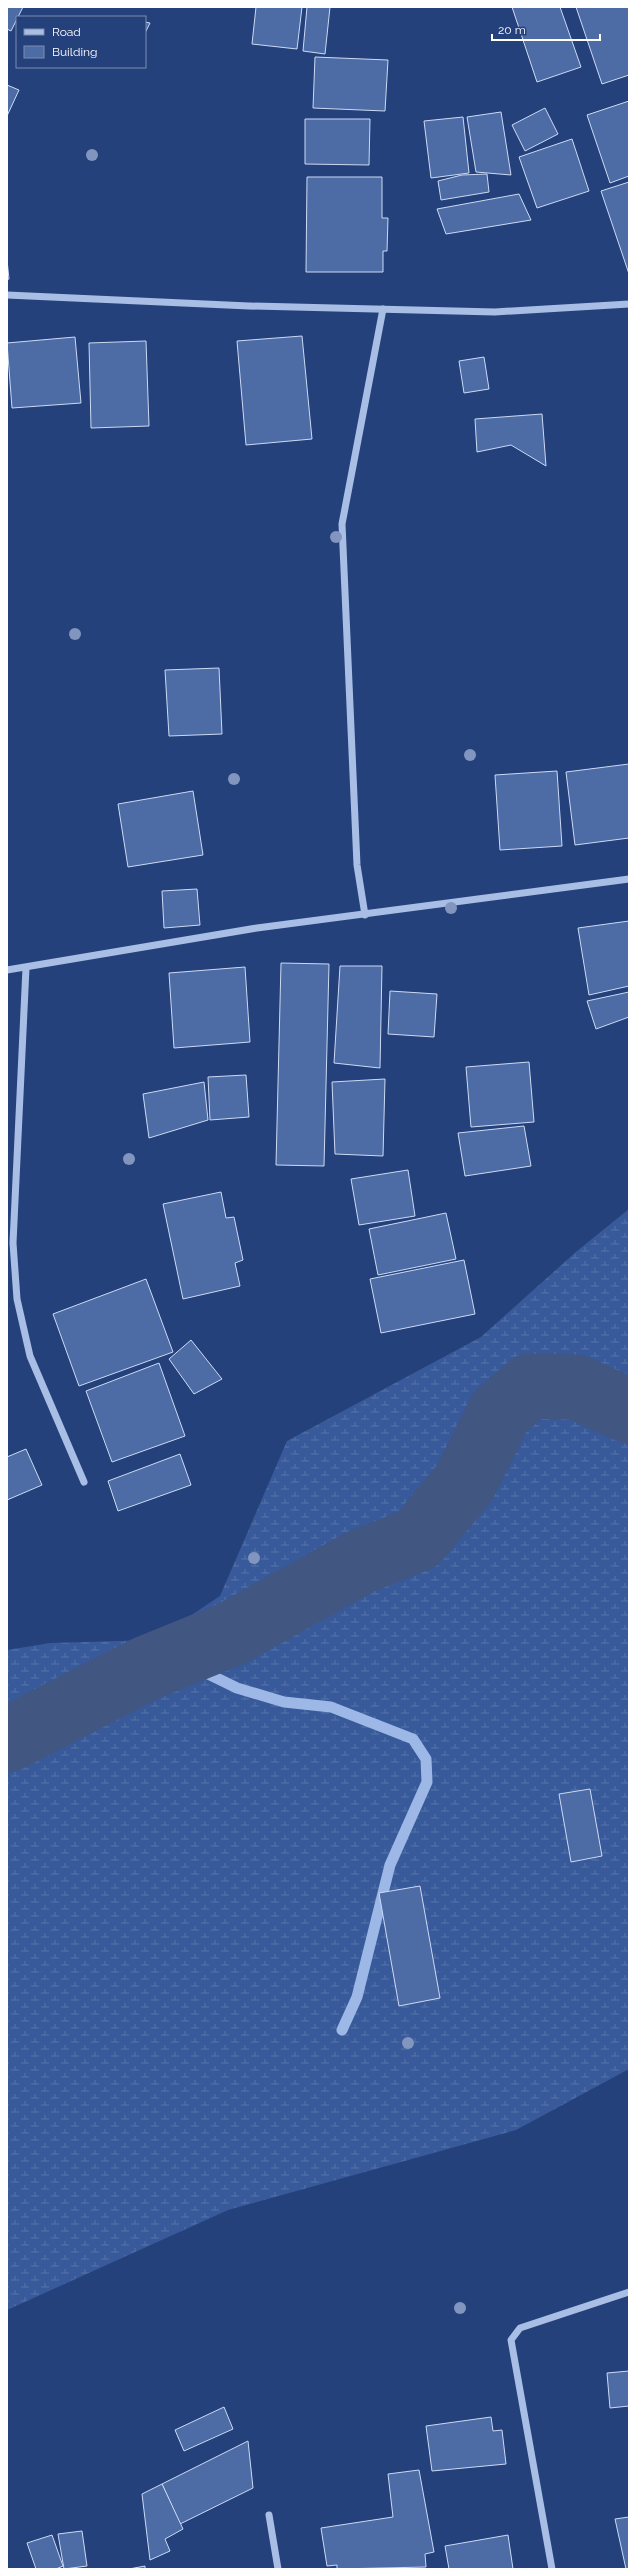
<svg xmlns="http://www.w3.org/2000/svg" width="636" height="2576" font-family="Raleway,sans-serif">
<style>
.wetland{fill:url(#wetland-marsh)}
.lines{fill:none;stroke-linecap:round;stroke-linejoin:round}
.stream{stroke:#9db7e6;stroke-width:11}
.river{stroke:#415782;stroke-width:65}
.building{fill:#4d6ba5;stroke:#ccdaf4}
.minor{stroke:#a9bee5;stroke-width:7}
.tree{fill:#8195be}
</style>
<defs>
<pattern id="wetland-marsh" width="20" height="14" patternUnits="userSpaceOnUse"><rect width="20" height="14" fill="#385a9a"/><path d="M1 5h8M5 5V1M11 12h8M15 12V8" fill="none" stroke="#5673a9"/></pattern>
</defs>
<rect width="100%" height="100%" fill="#25417c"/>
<path class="wetland" d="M629,1209V2069L516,2130L228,2210L7,2310V1650L51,1643L154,1640L220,1596L287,1441L481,1337L577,1251Z"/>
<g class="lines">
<path class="stream" d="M196,1668L237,1688L284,1702L331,1707L413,1739L426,1759L427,1782L390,1865L357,1997L342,2030"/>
<path class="river" d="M7,1740L147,1668L231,1634L360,1562L418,1539L465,1482L500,1412L530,1386L576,1387L629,1411"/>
</g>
<g class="building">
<path d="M7,7H23L11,31L7,29Z"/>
<path d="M256,7H302L297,49L252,44Z"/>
<path d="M307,7H330L325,54L303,51Z"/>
<path d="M512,7H560L581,67L537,82Z"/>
<path d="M576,7H629V75L602,84Z"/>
<path d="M145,22L150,23L145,33Z"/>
<path d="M315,57L388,60L385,111L313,108Z"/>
<path d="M7,85L19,90L7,116Z"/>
<path d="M629,101V176L610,183L587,115Z"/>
<path d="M545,108L558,134L525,151L512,125Z"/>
<path d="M501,112L511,175L476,172L467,117Z"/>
<path d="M463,117L469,173L431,178L424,121Z"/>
<path d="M305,119H370L369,165L305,164Z"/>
<path d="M572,139L589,191L537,208L519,157Z"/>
<path d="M487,174L489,192L441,200L438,181L462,175Z"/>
<path d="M307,177H382V218H388L387,251H383V272H306Z"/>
<path d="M629,182V274L601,191Z"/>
<path d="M519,194L531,220L446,234L437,209Z"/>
<path d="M7,260L9,279L7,280Z"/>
<path d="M302,336L312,439L246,445L237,341Z"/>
<path d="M75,337L81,403L12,408L7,343Z"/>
<path d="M146,341L149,426L91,428L89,343Z"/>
<path d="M484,357L489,389L464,393L459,361Z"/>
<path d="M542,414L546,466L511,445L477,452L475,419Z"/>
<path d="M219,668L222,734L169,736L165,670Z"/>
<path d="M629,764V838L575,845L566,772Z"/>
<path d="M557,771L562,846L500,850L495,775Z"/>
<path d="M193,791L203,855L128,867L118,804Z"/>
<path d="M197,889L200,925L164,928L162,891Z"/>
<path d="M629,921V986L589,995L578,928Z"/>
<path d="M281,963L329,964L324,1166L276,1165Z"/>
<path d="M340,966H382L380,1068L334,1063Z"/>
<path d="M245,967L250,1042L174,1048L169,973Z"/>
<path d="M390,991L437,994L434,1037L388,1034Z"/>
<path d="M629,992V1017L596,1029L587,1001Z"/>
<path d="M529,1062L534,1122L471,1127L466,1067Z"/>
<path d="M246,1075L249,1117L210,1120L208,1077Z"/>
<path d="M385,1079L383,1156L335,1154L332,1082Z"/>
<path d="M204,1082L208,1120L149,1138L143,1094Z"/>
<path d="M524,1126L531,1166L465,1176L458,1133Z"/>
<path d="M408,1170L415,1216L359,1225L351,1179Z"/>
<path d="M221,1192L226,1218L234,1217L243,1260L235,1263L240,1286L183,1299L163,1204Z"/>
<path d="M446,1213L456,1259L378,1275L369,1229Z"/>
<path d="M464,1260L475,1314L381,1333L370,1279Z"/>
<path d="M146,1279L173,1352L79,1386L53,1314Z"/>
<path d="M191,1340L222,1379L194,1394L169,1359Z"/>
<path d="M159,1363L185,1436L112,1462L86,1391Z"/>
<path d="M26,1449L42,1485L7,1500V1457Z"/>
<path d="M180,1454L191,1485L118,1511L108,1481Z"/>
<path d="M590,1789L602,1856L571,1862L559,1794Z"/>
<path d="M420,1886L440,1998L399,2006L379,1893Z"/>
<path d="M629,2371V2406L610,2408L607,2373Z"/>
<path d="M224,2407L233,2429L184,2451L175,2430Z"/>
<path d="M491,2417L493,2431L502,2430L506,2464L432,2471L426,2426Z"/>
<path d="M248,2441L253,2488L180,2524L162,2484Z"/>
<path d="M419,2470L434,2552L425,2554L426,2567L337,2569V2565L327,2566L321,2528L393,2517L388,2474Z"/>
<path d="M162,2484L183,2529L165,2539L170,2551L150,2560L142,2494Z"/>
<path d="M629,2517V2569H626L615,2519Z"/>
<path d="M82,2531L87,2566L64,2569L58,2534Z"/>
<path d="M52,2535L63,2566L56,2569H36L27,2543Z"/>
<path d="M508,2535L513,2569H449L445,2546Z"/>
<path d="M145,2566V2569H129Z"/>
</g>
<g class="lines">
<g class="minor">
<path d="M7,295L249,306L495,312L629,304"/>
<path d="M365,915L357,865L342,524L383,309"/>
<path d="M26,968L13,1243L17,1299L30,1356L84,1482"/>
<path d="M7,970L257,928L629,879"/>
<path d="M269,2515L278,2569"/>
<path d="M552,2569L511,2340L520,2328L629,2292"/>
</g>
</g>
<g class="tree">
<circle cx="92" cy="155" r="6"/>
<circle cx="336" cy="537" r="6"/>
<circle cx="75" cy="634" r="6"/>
<circle cx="470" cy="755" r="6"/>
<circle cx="234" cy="779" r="6"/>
<circle cx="451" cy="908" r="6"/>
<circle cx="129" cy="1159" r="6"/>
<circle cx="254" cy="1558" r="6"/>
<circle cx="408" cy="2043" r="6"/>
<circle cx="460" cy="2308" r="6"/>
</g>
<rect width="636" height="2576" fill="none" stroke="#ffffff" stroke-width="16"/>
<rect x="16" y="16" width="130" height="52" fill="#25417c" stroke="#7c8db0"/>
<rect x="24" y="29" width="20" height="6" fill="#a9bee5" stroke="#7c8db0"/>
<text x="52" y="36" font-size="12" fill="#ffffff">Road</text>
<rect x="24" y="46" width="20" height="12" fill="#4d6ba5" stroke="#7c8db0"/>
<text x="52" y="56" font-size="12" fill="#ffffff">Building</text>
<path d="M492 34v6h108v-6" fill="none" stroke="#ffffff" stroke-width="2"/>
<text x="498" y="34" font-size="12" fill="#ffffff" stroke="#25417c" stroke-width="3" paint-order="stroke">20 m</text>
</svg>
